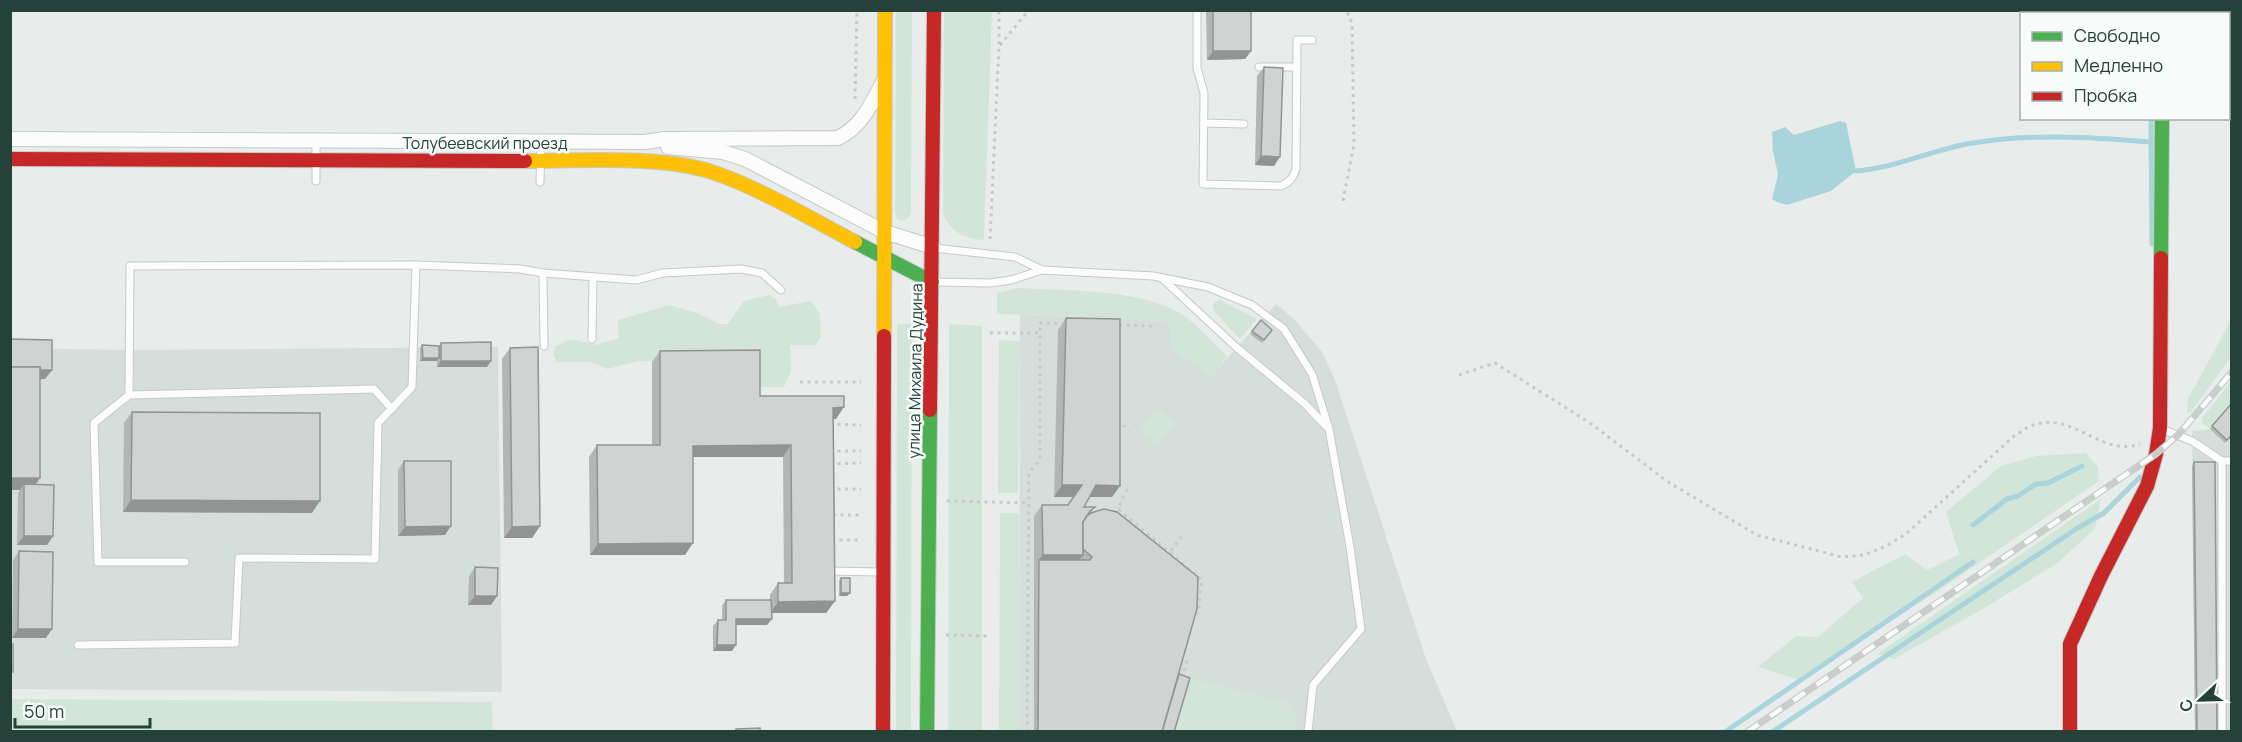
<svg xmlns="http://www.w3.org/2000/svg" width="2242" height="742" font-family="Manrope,sans-serif">
<style>
.built{fill:#d6dedb}
.green{fill:#d1e6d8}
.water{fill:#a9d4db}
.lines{fill:none;stroke-linecap:round;stroke-linejoin:round}
.stream{stroke:#a9d4db;stroke-width:5}
.lane-casing{stroke:#c5cac8;stroke-width:9}
.street-casing{stroke:#c5cac8;stroke-width:16}
.fast-casing{stroke:#c3cbc8;stroke-width:16}
.slow-casing{stroke:#c3cbc8;stroke-width:16}
.jam-casing{stroke:#c3cbc8;stroke-width:16}
.path{stroke:#c3ccca;stroke-width:3;stroke-dasharray:3 4.5;stroke-linecap:butt}
.lane{stroke:#fcfcfc;stroke-width:7}
.street{stroke:#fcfcfc;stroke-width:14}
.fast{stroke:#4caf50;stroke-width:14}
.slow{stroke:#ffc107;stroke-width:14}
.jam{stroke:#c62828;stroke-width:14}
.rail-casing{stroke:#c9cdcc;stroke-width:7}
.rail{stroke:#f7fbf9;stroke-width:4.5;stroke-dasharray:14;stroke-linecap:butt}
.wall{fill:#b2b6b5}
.shaded-wall{fill:#919493}
.building{fill:#cfd4d2;stroke:#919493;stroke-width:1.5}
.labels{text-anchor:middle;stroke-width:5;stroke-linejoin:round;paint-order:stroke}
.street-label{font-size:16px;fill:#24423a;stroke:#f7fbf9}
</style>
<rect width="100%" height="100%" fill="#e8edeb"/>
<g class="built">
<path d="M1276,304L1294,319L1322,352L1335,380L1426,659L1457,731L1019,732L1020,315L1170,321V344L1211,376Z"/>
<path d="M498,347L502,692L11,689V348L128,350Z"/>
<path d="M2231,403V731H2195L2192,431L2210,429Z"/>
</g>
<g class="green">
<path d="M896,11H912L911,213L909,217L903,221L897,219L895,211Z"/>
<path d="M944,11H992L984,240C964,239 951,232 943,214Z"/>
<path d="M1018,288C1068,291 1141,288 1183,315C1199,326 1213,343 1227,356L1211,377L1173,350L1170,344L1169,321L997,314V293Z"/>
<path d="M769,295L776,299L779,307L811,301L820,314L821,337L815,345H790L791,371L784,387H754L753,360L639,361L607,369L591,362H557L553,355L556,346L571,339L595,345L619,338L618,320L669,305L697,313L720,324H728L744,301Z"/>
<path d="M1220,300L1257,319L1240,339L1214,311L1212,306L1215,302Z"/>
<path d="M2231,320V357L2191,412L2187,414L2188,399Z"/>
<path d="M897,324H912L911,732L896,731Z"/>
<path d="M949,324L982,326V731H948Z"/>
<path d="M999,340L1020,341L1018,493H998Z"/>
<path d="M2231,381V403L2210,429L2202,423L2203,417Z"/>
<path d="M1157,409L1175,423L1157,445L1139,432Z"/>
<path d="M2086,453L2098,467L2099,481L1938,591L1799,680L1758,667L1796,636L1818,637L1863,598L1852,582L1905,554L1927,570L1959,554L1946,512L2001,466L2036,456Z"/>
<path d="M2101,499L2095,529L2056,564L1981,610L1894,659L1877,654Z"/>
<path d="M1000,513H1019V731H999Z"/>
<path d="M1191,678L1290,703L1296,710V731H1176Z"/>
<path d="M11,699L492,702L493,731H11Z"/>
</g>
<path class="water" d="M1840,121L1846,123L1856,171L1831,191L1787,205L1777,202L1772,199L1778,174L1773,151L1772,132L1785,127L1794,135Z"/>
<g class="lines">
<g class="stream">
<path d="M2153,14V10"/>
<path d="M2151,118L2152,244"/>
<path d="M1856,171C1894,168 1930,151 1967,144C2027,133 2091,137 2151,142"/>
<path d="M1973,525L2007,499L2018,496L2036,484L2048,483L2082,466"/>
<path d="M1725,732L1973,562"/>
<path d="M1772,732L2076,529L2104,513L2140,477"/>
</g>
<g class="lane-casing">
<g id="lane">
<path d="M1197,10V68L1204,93L1203,184L1281,186C1290,182 1293,178 1296,169L1297,40H1312"/>
<path d="M1259,67H1297"/>
<path d="M1204,123L1244,124"/>
<path d="M316,181V140"/>
<path d="M540,182L541,141"/>
<path d="M934,248L1015,257L1042,270"/>
<path d="M543,273L544,346"/>
<path d="M1164,280L1236,347L1305,404L1327,427"/>
<path d="M934,282L990,283L1011,280L1042,270L1153,276L1208,287L1252,305L1284,329L1312,374L1329,429L1350,547L1361,629L1313,685L1308,732"/>
<path d="M592,339L593,277"/>
<path d="M129,395L374,389L392,409"/>
<path d="M2162,429L2192,441L2222,461H2232"/>
<path d="M2222,461V732"/>
<path d="M185,562H98L94,423L129,395L130,266L416,265L520,269L543,273L636,280L663,273L741,269L762,273L781,290"/>
<path d="M826,571L881,572"/>
<path d="M78,645L235,643L239,558L375,559L378,423L412,387L416,265"/>
</g>
</g>
<g class="street-casing">
<g id="street">
<path d="M2163,14V10"/>
<path d="M10,139L645,142L664,139L838,138C861,127 871,105 883,82"/>
<path d="M668,147L723,152L745,159L885,232L933,247"/>
</g>
</g>
<g class="fast-casing">
<g id="fast">
<path d="M855,242L932,282"/>
<path d="M2161,258L2162,118"/>
<path d="M927,732L930,410"/>
</g>
</g>
<g class="slow-casing">
<g id="slow">
<path d="M525,161C580,161 660,155 712,172C758,187 811,219 855,242"/>
<path d="M884,336L885,10"/>
</g>
</g>
<g class="jam-casing">
<g id="jam">
<path d="M10,159L525,161"/>
<path d="M930,410L934,10"/>
<path d="M883,732L884,336"/>
<path d="M2070,732V644L2101,576L2147,486L2156,454L2160,428L2161,258"/>
</g>
</g>
<g class="path">
<path d="M1000,45L1029,10"/>
<path d="M855,99L857,10"/>
<path d="M1343,201L1354,144L1352,23L1346,10"/>
<path d="M990,239L999,46V10"/>
<path d="M1119,325L1153,326"/>
<path d="M990,333H1040"/>
<path d="M1459,375L1495,363L1590,423L1668,482L1757,535L1842,557L1864,555L1886,546L1906,534L2014,436C2020,433 2025,428 2031,426C2072,409 2101,458 2140,444"/>
<path d="M800,382H861"/>
<path d="M1118,420L1129,431"/>
<path d="M830,424L861,425"/>
<path d="M830,451H861"/>
<path d="M830,464L861,463"/>
<path d="M830,489H861"/>
<path d="M1127,489L1118,509L1202,580L1198,614"/>
<path d="M947,501L1029,503"/>
<path d="M833,515H861"/>
<path d="M832,540H861"/>
<path d="M1171,551L1183,534"/>
<path d="M946,635L989,636"/>
<path d="M1182,678L1188,657"/>
<path d="M1027,732L1029,473L1040,460V323L1064,324"/>
</g>
<use href="#lane" class="lane"/>
<use href="#street" class="street"/>
<use href="#fast" class="fast"/>
<use href="#slow" class="slow"/>
<use href="#jam" class="jam"/>
<g class="rail-casing">
<path id="rail" d="M1747,732L2156,454L2178,435L2232,372"/>
</g>
<use href="#rail" class="rail"/>
</g>
<g class="wall">
<path d="M1206,10H1251V51L1245,59L1207,60Z"/>
<path d="M1264,67L1274,166L1255,165L1257,76Z"/>
<path d="M1066,318L1112,497H1089L1084,507H1095L1091,513L1179,674L1174,732H1034V516L1042,505H1068L1074,497H1054L1058,330Z"/>
<path d="M1261,320L1272,330L1262,343L1250,334Z"/>
<path d="M10,339L52,370L45,379H40V478L35,485L53,536L47,545H17L18,493L20,490H10Z"/>
<path d="M441,343L487,367H437V361H420V348L422,345L439,346Z"/>
<path d="M510,348L540,526L532,538H504L502,359Z"/>
<path d="M660,351L760,396L836,419H834L835,601L826,613H772L767,625H736L732,651H713V626L718,620H722V606L726,600H770V595L778,583H784L783,457H693L685,555H590L589,457L597,445H652V362Z"/>
<path d="M2232,403V435L2225,443L2210,429Z"/>
<path d="M132,412L312,513L123,512L124,423Z"/>
<path d="M404,461L445,535L398,536V470Z"/>
<path d="M2194,462L2217,732H2195L2192,466Z"/>
<path d="M19,551L52,629L46,638H12L13,560Z"/>
<path d="M475,567L491,605H468L469,576Z"/>
<path d="M841,578L850,593L847,596H839V581Z"/>
</g>
<g class="shaded-wall">
<path d="M1213,51H1251L1245,59L1207,60Z"/>
<path d="M1261,156L1280,157L1274,166L1255,165Z"/>
<path d="M423,358H439L437,361H420Z"/>
<path d="M441,361H491L487,367H437Z"/>
<path d="M10,370H52L45,379H10Z"/>
<path d="M844,407L836,419H825L833,408Z"/>
<path d="M791,445L783,457H685L693,446Z"/>
<path d="M10,478H40L32,490L24,484L20,490H10Z"/>
<path d="M1062,485H1082L1074,497H1054Z"/>
<path d="M1096,485L1120,486L1112,497H1088Z"/>
<path d="M131,500L320,501L312,513L123,512Z"/>
<path d="M451,526L445,535L398,536L405,527Z"/>
<path d="M540,526L532,538H504L512,527Z"/>
<path d="M24,536H53L47,545H17Z"/>
<path d="M693,543L685,555H590L598,544Z"/>
<path d="M1043,555H1083L1075,566L1039,560Z"/>
<path d="M841,593H850L847,596H839Z"/>
<path d="M475,596H497L491,605H468Z"/>
<path d="M835,601L826,613H770L778,602Z"/>
<path d="M736,619H772L767,625H732Z"/>
<path d="M18,629H52L46,638H12Z"/>
<path d="M717,645H736L732,651H713Z"/>
</g>
<g class="building">
<rect x="1213" y="10" width="38" height="41"/>
<path d="M1264,67L1283,68L1280,157L1261,156Z"/>
<path d="M1066,318L1120,319V486L1096,485L1084,507H1095L1090,511L1083,522V555H1043L1042,505H1068L1082,485H1062Z"/>
<path d="M1261,320L1272,330L1264,340L1252,331Z"/>
<path d="M10,339L52,340V370H40V367H10Z"/>
<path d="M491,342V361H441V343Z"/>
<path d="M422,345L439,346V358H423Z"/>
<path d="M538,347L540,526L512,527L510,348Z"/>
<path d="M760,350V396H844V407L833,408L835,601L778,602V583H792L791,445L693,446V543L598,544L597,445H660V351Z"/>
<rect x="10" y="367" width="30" height="111"/>
<path d="M2232,403V435L2227,440L2212,426Z"/>
<path d="M132,412L320,413V501L131,500Z"/>
<path d="M404,461H451V526L405,527Z"/>
<path d="M2194,462H2215L2217,732H2197Z"/>
<path d="M24,484L54,485L53,536H24Z"/>
<path d="M1104,509L1117,512L1198,577L1197,609L1162,732H1038L1039,560H1090L1092,557L1083,549V522L1087,516L1091,513Z"/>
<path d="M19,551L53,552L52,629H18Z"/>
<path d="M475,567L498,568L497,596H475Z"/>
<rect x="841" y="578" width="9" height="15"/>
<path d="M726,600H771L772,619H736V645H717L718,620H726Z"/>
<rect x="10" y="644" width="3" height="28"/>
<path d="M1179,674L1190,678L1174,732H1162Z"/>
<path d="M760,728V732H736V729Z"/>
</g>
<g class="labels">
<g class="street-label">
<text x="485" y="149">Толубеевский проезд</text>
<text transform="translate(915 371) rotate(-89)" y="6">улица Михаила Дудина</text>
</g>
</g>
<rect width="2242" height="742" fill="none" stroke="#24423a" stroke-width="24"/>
<rect x="2020" y="12" width="210" height="108" fill="#f7fbf9" stroke="#a3b1ad" stroke-width="1.5"/>
<rect x="2032" y="32" width="30" height="9" fill="#4caf50" stroke="#a3b1ad" stroke-width="1.5"/>
<text x="2074" y="42" font-size="18" fill="#24423a">Свободно</text>
<rect x="2032" y="62" width="30" height="9" fill="#ffc107" stroke="#a3b1ad" stroke-width="1.5"/>
<text x="2074" y="72" font-size="18" fill="#24423a">Медленно</text>
<rect x="2032" y="92" width="30" height="9" fill="#c62828" stroke="#a3b1ad" stroke-width="1.5"/>
<text x="2074" y="102" font-size="18" fill="#24423a">Пробка</text>
<g transform="translate(2200 700) rotate(248)" stroke="#f7fbf9" stroke-width="4.5" paint-order="stroke">
<path d="M0-4.5L10 22L0 15L-10 22Z" fill="#24423a"/>
<text y="-9" font-size="16" font-weight="bold" text-anchor="middle" fill="#24423a">С</text>
</g>
<path d="M15 718v9h135v-9" fill="none" stroke="#24423a" stroke-width="3"/>
<text x="24" y="718" font-size="18" fill="#24423a" stroke="#f7fbf9" stroke-width="4.5" paint-order="stroke">50 m</text>
</svg>
